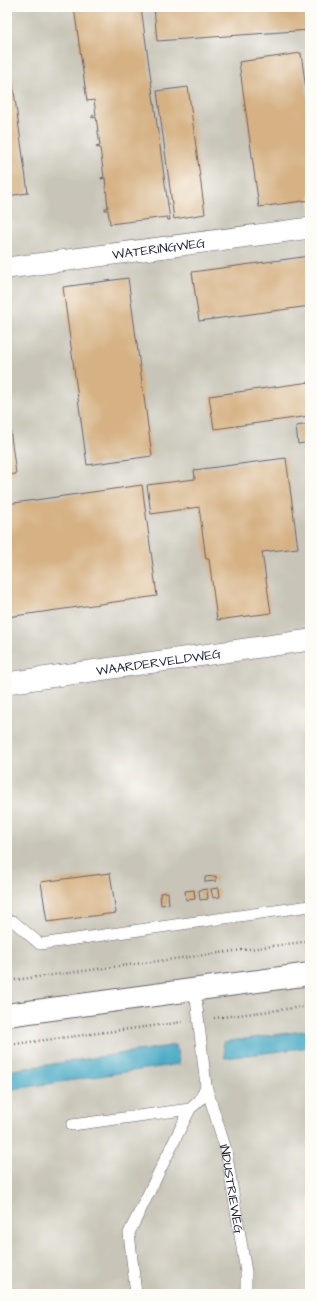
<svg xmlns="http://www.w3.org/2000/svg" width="317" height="1301" font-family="'Architects Daughter',sans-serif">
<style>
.industrial{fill:#c8c4b8}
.water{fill:#44a9c4;stroke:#336680}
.building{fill:#d5b183}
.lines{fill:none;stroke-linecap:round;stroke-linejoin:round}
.service-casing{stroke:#6a646a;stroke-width:12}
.minor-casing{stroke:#6a646a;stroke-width:22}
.tertiary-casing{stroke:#6a646a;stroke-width:24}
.path{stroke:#6a646a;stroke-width:2.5;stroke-dasharray:1 3;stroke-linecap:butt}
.service{stroke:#fff;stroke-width:11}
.minor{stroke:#fff;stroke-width:21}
.tertiary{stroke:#fff;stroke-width:22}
.labels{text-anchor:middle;stroke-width:4;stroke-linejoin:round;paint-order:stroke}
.street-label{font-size:13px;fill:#22223b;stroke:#fdfcf7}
</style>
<rect width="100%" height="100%" fill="#fdfcf7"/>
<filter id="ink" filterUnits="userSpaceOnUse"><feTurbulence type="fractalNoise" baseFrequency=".025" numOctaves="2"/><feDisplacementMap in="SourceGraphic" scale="8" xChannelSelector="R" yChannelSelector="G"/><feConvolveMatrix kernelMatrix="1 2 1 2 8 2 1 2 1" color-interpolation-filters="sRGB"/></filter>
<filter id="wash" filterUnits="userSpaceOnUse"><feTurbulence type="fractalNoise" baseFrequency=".012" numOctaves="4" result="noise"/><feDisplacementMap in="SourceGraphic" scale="16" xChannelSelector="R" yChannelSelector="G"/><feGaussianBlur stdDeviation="0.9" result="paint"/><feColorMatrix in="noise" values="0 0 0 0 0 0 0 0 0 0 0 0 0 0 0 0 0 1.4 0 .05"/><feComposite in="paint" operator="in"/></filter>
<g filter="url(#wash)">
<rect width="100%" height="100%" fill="#f0e0c1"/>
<rect class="industrial" x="7" y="7" width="303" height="1287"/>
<g class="water">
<path d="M310,1030V1047L225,1058L223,1042Z"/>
<path d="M176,1045L179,1064L7,1090V1071Z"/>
</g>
<g id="blocks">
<g class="building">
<path d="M74,7H141L170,220H168L167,217L110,224L108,210H105V208H108L105,178L101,179V178L104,177L100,148L96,147L100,146L96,117L92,118V116L96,115L94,100L87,101Z"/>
<path d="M154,7H310V30L157,41Z"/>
<path d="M7,41L28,193L7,196Z"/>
<path d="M301,53L310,118V200L259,207L239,62Z"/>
<path d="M188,87L205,214L174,219L157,91Z"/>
<path d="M310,256V306L199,321L192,272Z"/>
<path d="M128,278L152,456L87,465L63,287Z"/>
<path d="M310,382V416L214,429L209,396Z"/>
<path d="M8,414L16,474L7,475V415Z"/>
<path d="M310,424V442L298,444L296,426Z"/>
<path d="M286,458L298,548L262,552L271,613L217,620L209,559H206L199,507L151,514L147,485L195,479L194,470Z"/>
<path d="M142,485L157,596L7,617V504Z"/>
<path d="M110,873L116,913L47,922L41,882Z"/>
<path d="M216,876V881L205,882V877Z"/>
<path d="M219,888L220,897L213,898L211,889Z"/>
<path d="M207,889L208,899L200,900L199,890Z"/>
<path d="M194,890L195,899L186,900L185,891Z"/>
<path d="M168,892L169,904L161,905L160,893Z"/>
</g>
</g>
</g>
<g filter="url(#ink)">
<use href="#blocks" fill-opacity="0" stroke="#6a646a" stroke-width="1"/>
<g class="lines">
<g class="service-casing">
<g id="service">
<path d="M7,922L13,921L40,944L310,906"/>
<path id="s1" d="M195,990L206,1086L226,1150L246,1272V1294"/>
<path d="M72,1125L190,1109L200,1100L206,1086"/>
<path d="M136,1294L129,1233L190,1109"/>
</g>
</g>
<g class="minor-casing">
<g id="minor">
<path id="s2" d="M7,268L310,228"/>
<path id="s3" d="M7,683L310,640"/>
</g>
</g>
<g class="tertiary-casing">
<path id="tertiary" d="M7,1015L310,974"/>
</g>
<g class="path">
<path d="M7,981L310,941"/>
<path d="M214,1018L310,1006"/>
<path d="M7,1045L183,1022"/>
</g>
<use href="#service" class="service"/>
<use href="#minor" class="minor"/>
<use href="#tertiary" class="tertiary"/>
</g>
</g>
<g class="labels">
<g class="street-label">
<text dy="5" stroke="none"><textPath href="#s2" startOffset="153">WATERINGWEG</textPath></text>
<text dy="5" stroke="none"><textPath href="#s3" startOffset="153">WAARDERVELDWEG</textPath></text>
<text dy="5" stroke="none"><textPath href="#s1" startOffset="203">INDUSTRIEWEG</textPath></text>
</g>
</g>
<rect width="317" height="1301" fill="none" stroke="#fdfcf7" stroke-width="24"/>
</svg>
